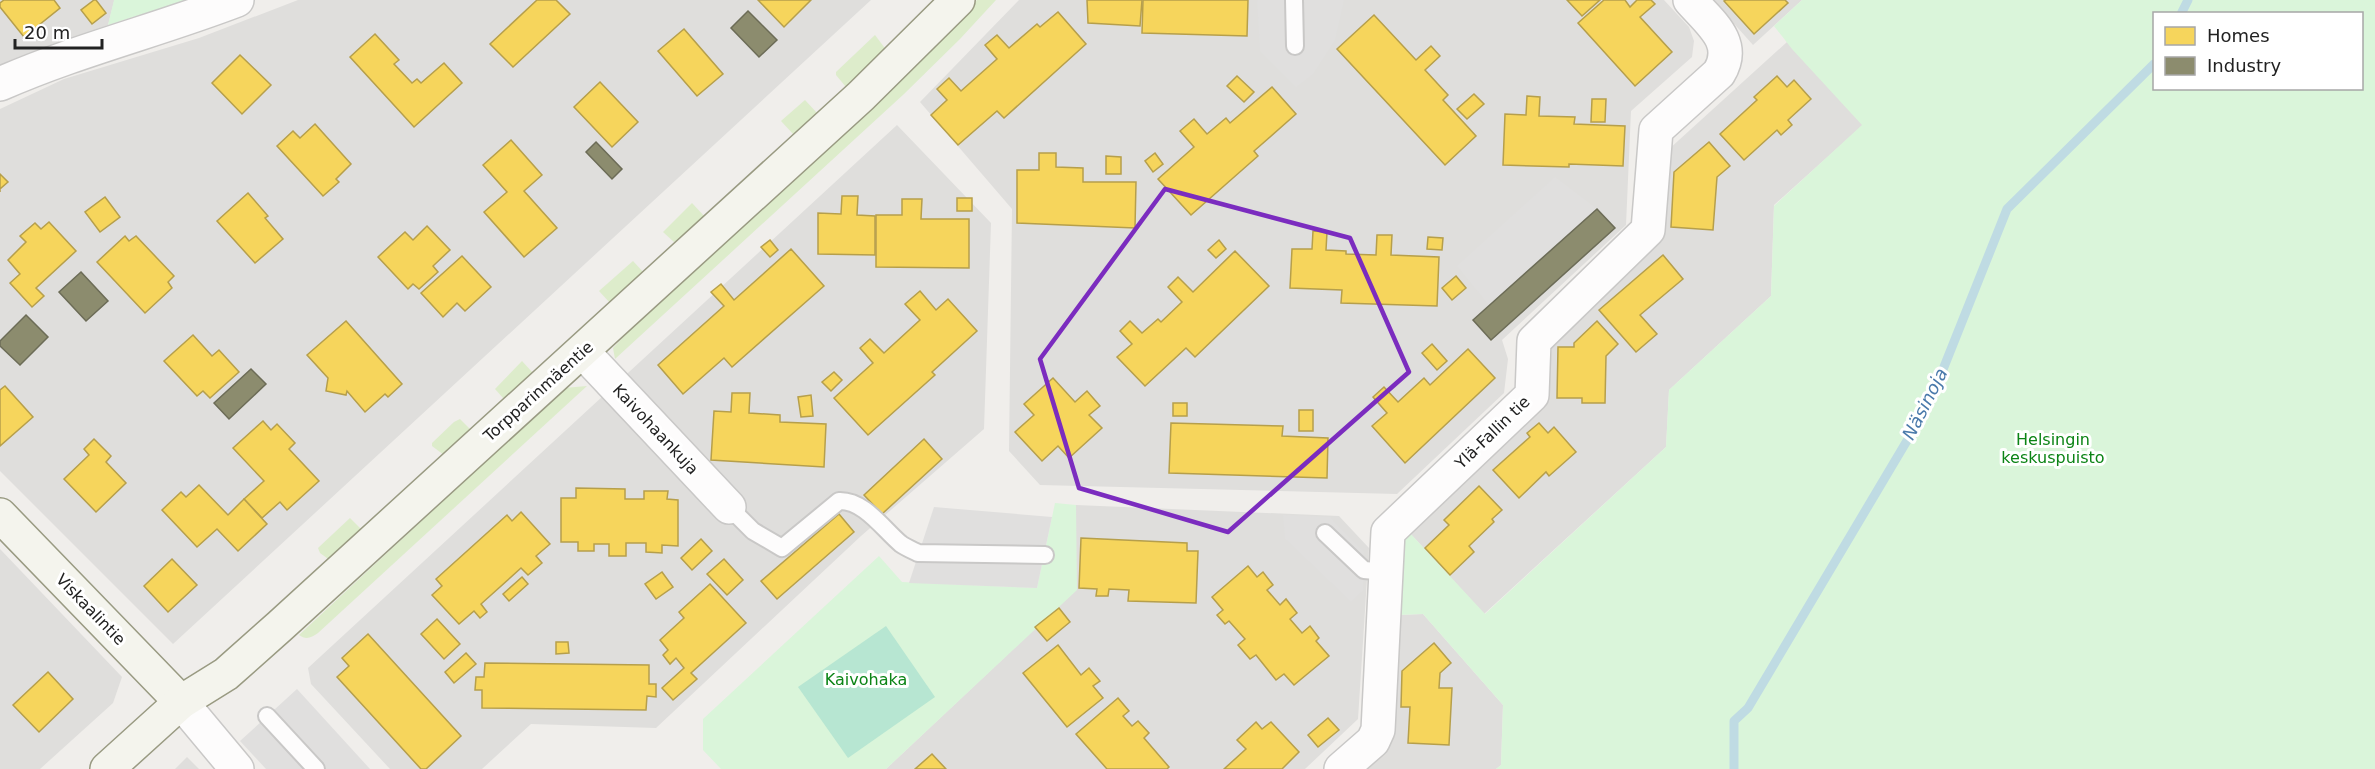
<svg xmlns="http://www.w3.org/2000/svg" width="2375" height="769" font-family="'DejaVu Sans',sans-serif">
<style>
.residential{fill:#dfdedc}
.grass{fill:#ddeccb}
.park{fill:#daf5da;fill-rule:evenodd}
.pitch{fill:#b7e6d2}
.parking{fill:#e0dfde}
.homes{fill:#f6d55c;stroke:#b69f4b;stroke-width:1.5}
.industry{fill:#8c8c6e;stroke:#6c6c57;stroke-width:1.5}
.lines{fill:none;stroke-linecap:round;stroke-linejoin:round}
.stream{stroke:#bfdbe3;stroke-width:9}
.lane-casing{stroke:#c9c8c7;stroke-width:20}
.street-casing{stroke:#c9c8c7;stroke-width:36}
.secondary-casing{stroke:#999a82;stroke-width:36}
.lane{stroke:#fdfcfc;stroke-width:16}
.street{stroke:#fdfcfc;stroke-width:33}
.secondary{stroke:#f4f4ed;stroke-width:33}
.marked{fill:none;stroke:#7b2cbf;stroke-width:4.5;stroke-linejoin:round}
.labels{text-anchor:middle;stroke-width:6;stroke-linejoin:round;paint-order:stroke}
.street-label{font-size:16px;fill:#222;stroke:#fff}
.park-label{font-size:16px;fill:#0c8416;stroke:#fff}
.water-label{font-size:18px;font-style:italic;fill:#4a7aab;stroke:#fff}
</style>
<rect width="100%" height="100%" fill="#f0eeeb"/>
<g class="residential">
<path d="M0,0H114V2L108,25L0,65Z"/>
<path d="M298,0H871L173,644L0,471V109L64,79L199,38Z"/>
<path d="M1019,0H1664L1689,27L1694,41L1692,57L1631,111L1626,225L1502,340L1508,359L1504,393L1397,494L1040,485L1009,451L1012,209L920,102Z"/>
<path d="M1713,0H1802L1753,45Z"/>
<path d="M1787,42L1863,125L1774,205L1771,296L1669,390L1666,447L1484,614L1408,531L1548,400L1552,343L1662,241L1668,150Z"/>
<path d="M897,125L991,223L984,429L861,536L656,728L531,724L482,769H390L311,684L308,668Z"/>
<path d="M1076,505L1339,516L1369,548L1358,719L1305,769H886L1076,590Z"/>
<path d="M0,549L122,677L113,703L40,769H0Z"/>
<path d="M1423,614L1503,705L1501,765L1496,769H1359L1398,615Z"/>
<path d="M187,757L199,769H175Z"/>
</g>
<g class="grass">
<path d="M977,0H996L960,39L904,94L615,359L613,348L662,296L872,109Z"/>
<path d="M875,35L887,51L846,87L836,75V72Z"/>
<path d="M805,100L817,113L794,135L781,121Z"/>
<path d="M692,203L705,217L681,239L674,242L663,232Z"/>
<path d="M633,261L644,273L611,304L599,291Z"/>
<path d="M522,361L533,373L508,399L503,398L495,389Z"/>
<path d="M587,386L318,633C311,638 306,640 299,635L564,388Z"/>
<path d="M460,419L472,431L444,455L432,446V443L454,422Z"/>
<path d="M350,518L363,531L331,561L320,553L318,548Z"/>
</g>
<g class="park">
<path d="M114,0H187L108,25Z"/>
<path d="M1802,0H2375V769H1496L1501,765L1503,705L1423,614L1398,615L1401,538L1408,531L1485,614L1666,447L1669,390L1771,296L1774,206L1862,125L1792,49L1774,26ZM2154,14H2362V88H2154Z"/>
<path d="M1055,503L1076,505L1077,590L886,769H721L703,750V719L879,556L902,582L1037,588Z"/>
</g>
<path class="pitch" d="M886,626L935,697L848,758L798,687Z"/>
<g class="parking">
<path d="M1257,0H1344L1335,40L1313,74L1296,87L1260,51Z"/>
<path d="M1555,177L1597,209L1489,305L1457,266Z"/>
<path d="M934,507L1052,517L1037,588L909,583Z"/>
<path d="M1283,515L1330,517L1364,552L1363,591L1351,602L1285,539Z"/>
<path d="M297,689L370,769H266L240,741Z"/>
</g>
<g class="homes">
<path d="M4,0H54L60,8L24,37L0,7V3Z"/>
<path d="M94,0H96L106,13L92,24L81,10Z"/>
<path d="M537,0H556L570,14L513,67L490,44Z"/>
<path d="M758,0H811L784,27Z"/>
<path d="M1087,0H1142L1140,26L1088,23Z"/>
<path d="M1143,0H1248L1247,36L1142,33Z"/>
<path d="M1567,0H1600L1582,16Z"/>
<path d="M1604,0H1625L1630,7L1637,0H1651L1655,4L1640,17L1672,52L1635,86L1578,23Z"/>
<path d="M1726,0H1785L1788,3L1754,34L1724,1Z"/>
<path d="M1058,12L1086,44L1004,118L997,111L958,145L931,115L947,100L937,89L949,78L961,91L997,59L985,45L997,35L1009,48L1037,24L1040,27Z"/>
<path d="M1374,15L1416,60L1431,46L1440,56L1425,70L1448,95L1443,100L1476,136L1445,165L1337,49Z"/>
<path d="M684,29L723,74L697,96L658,51Z"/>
<path d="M375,34L399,60L394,64L412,83L417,79L421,83L444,63L462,83L414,127L350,57Z"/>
<path d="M240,55L271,85L242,114L212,83Z"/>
<path d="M1237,76L1254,92L1244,102L1227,86Z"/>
<path d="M1777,76L1787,87L1794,80L1811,99L1788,120L1792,125L1781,135L1777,130L1744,160L1720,134L1757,100L1754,97Z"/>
<path d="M600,82L638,122L612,147L574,107Z"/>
<path d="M1272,87L1296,114L1254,151L1258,156L1191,215L1158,179L1194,147L1180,131L1194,119L1207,134L1226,118L1230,123Z"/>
<path d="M1474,94L1484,104L1467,119L1457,109Z"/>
<path d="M1527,96L1540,97L1539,116L1575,117L1574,124L1625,126L1623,166L1569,164V167L1503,165L1505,114L1526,115Z"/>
<path d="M1592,99H1606L1605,122H1591Z"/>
<path d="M315,124L351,164L336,179L339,182L323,196L277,146L293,131L300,138Z"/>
<path d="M511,140L542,175L524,191L557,228L524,257L484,212L507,192L483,165Z"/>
<path d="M1709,142L1730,166L1717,177L1713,230L1671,227L1674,172Z"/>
<path d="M1039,153H1056V167L1083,168V182H1136L1135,228L1017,223V170H1039Z"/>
<path d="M1155,153L1163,164L1153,172L1145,161Z"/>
<path d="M1106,156L1121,157V174H1106Z"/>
<path d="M0,174L8,182L0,189V192Z"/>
<path d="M248,193L268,216L265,218L283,239L255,263L217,221Z"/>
<path d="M842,196H858L857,215L875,216V255L818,254V213L841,214Z"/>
<path d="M105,197L120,217L100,232L85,212Z"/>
<rect x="957" y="198" width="15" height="13"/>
<path d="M902,199H922L921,219H969V268L876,267V215H902Z"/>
<path d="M49,222L76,251L36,288L44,296L32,307L10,283L20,274L8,260L26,242L20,236L35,223L41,229Z"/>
<path d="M427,226L450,250L433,266L438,272L419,289L413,284L408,289L378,257L405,232L413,240Z"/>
<path d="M1313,231L1327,232L1326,250L1346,251V254L1376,255L1377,235H1392L1391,255L1439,257L1437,306L1341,303L1342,290L1290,288L1292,249H1312Z"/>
<path d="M125,236L129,241L136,236L174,276L168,282L172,288L145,313L97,262Z"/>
<path d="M1428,237L1443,238L1442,250L1427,249Z"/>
<path d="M770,240L778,250L770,257L761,247Z"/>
<path d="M1219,240L1226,249L1216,258L1208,250Z"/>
<path d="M791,249L824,286L732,367L724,358L683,394L658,365L724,306L711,292L721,284L734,300Z"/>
<path d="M1235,251L1269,286L1195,357L1186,348L1145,386L1117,357L1132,344L1120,331L1130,321L1142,333L1158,319L1161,322L1182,302L1168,287L1178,277L1193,292Z"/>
<path d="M1663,255L1683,279L1640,315L1657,334L1636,352L1599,310Z"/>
<path d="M462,256L491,287L465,311L457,303L443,317L421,293Z"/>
<path d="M1456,276L1466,288L1452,300L1442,288Z"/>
<path d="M920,291L936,310L948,299L977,331L932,372L935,375L868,435L834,398L873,363L860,348L870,339L884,353L920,320L905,304Z"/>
<path d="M346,321L402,384L388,397L385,394L365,412L347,391L346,395L326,391L328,378L307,355Z"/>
<path d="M1597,321L1618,344L1606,356L1605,403H1582V398H1557L1558,347H1574V343Z"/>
<path d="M193,335L212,356L219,350L239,372L210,398L203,391L197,396L164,361Z"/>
<path d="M1432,344L1447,361L1437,370L1422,353Z"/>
<path d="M1468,349L1495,378L1405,463L1372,426L1387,413L1373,397L1384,387L1398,402L1424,378L1430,385Z"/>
<path d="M834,372L842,380L831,391L822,382Z"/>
<path d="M1053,378L1075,402L1087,391L1100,406L1089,415L1102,428L1069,458L1058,446L1042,461L1015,432L1034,415L1024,404Z"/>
<path d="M5,386L33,417L0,446V390Z"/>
<path d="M732,393H750L749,413L780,415V422L826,424L824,467L711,460L714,411L731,412Z"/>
<path d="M811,395L813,416L801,417L798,397Z"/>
<rect x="1173" y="403" width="14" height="13"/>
<rect x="1299" y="410" width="14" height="21"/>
<path d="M263,421L271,430L277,424L295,443L289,449L319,481L287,510L280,502L262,518L244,499L264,481L233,448Z"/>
<path d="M1171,423L1283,426L1282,436L1328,438L1327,478L1169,473Z"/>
<path d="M1539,423L1548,433L1554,427L1576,452L1549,476L1546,472L1519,498L1493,470L1530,437L1527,433Z"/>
<path d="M94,439L111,456L106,462L126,483L96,512L64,479L89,455L84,449Z"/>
<path d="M924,439L942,459L882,514L864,495Z"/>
<path d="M199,485L228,515L244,499L267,524L238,551L217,529L197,547L162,510L181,492L186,497Z"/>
<path d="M1479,486L1502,510L1492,519L1494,522L1469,546L1474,552L1450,575L1425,548L1449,525L1444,520Z"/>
<path d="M576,488L625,489V499H644V491H668L667,499L678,500V546L662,545V553L646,552V543H626V556H609V544H594V551H578V542H561V498H576Z"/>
<path d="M521,512L550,544L536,556L542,563L528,575L521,568L481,604L487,612L480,618L474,611L459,624L432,595L442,586L436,579L507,515L512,521Z"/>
<path d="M839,514L854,532L777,599L761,581Z"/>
<path d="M1081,538L1187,543V551H1198L1196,603L1128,601L1129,590L1109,589L1108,596H1096L1097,589L1079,588Z"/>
<path d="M701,539L712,551L692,570L681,558Z"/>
<path d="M172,559L197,585L168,612L144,586Z"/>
<path d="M724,559L743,580L727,595L707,574Z"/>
<path d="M1248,566L1257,577L1263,572L1273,585L1267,590L1280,605L1286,599L1297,613L1290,619L1302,633L1310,626L1319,638L1316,641L1329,656L1294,685L1284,674L1276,680L1256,655L1250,659L1238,645L1245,639L1229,621L1225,624L1217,615L1223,610L1212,597Z"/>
<path d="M662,572L673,587L656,599L645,584Z"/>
<path d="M522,577L528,584L509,601L503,594Z"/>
<path d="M710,584L746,623L691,673L697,679L673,700L662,688L684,668L676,658L670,664L663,655L668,650L660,640L684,618L679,612Z"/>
<path d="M1059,608L1070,622L1047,641L1035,627Z"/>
<path d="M437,619L460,644L444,659L421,634Z"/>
<path d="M368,634L461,736L426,769H421L337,677L349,666L342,658Z"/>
<path d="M556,642H568L569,653L556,654Z"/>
<path d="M1434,643L1451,663L1440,673L1439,688H1452L1449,745L1408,743L1410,707H1401L1402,671Z"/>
<path d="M1058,645L1081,675L1089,668L1100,681L1093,686L1103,698L1067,727L1023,673Z"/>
<path d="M466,653L476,664L454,683L445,672Z"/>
<path d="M485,663L649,665V684H656V697L647,696L646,710L482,708V690H475L476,677H484Z"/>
<path d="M48,672L73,699L39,732L13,705Z"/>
<path d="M1118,698L1129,711L1123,716L1132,726L1138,721L1149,733L1144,738L1169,767L1167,769H1107L1076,734Z"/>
<path d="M1328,718L1339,730L1318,747L1308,735Z"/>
<path d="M1256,722L1262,729L1271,722L1299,752L1282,769H1224L1246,749L1237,740Z"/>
<path d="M932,754L946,769H915Z"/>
</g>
<g class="industry">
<path d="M748,11L777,40L759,57L731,28Z"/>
<path d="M596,142L622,169L612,179L586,152Z"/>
<path d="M1597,209L1615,228L1491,340L1473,320Z"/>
<path d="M81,272L108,301L86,321L59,292Z"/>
<path d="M26,315L48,337L20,365L0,346V341Z"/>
<path d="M251,369L266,384L229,419L214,403Z"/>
</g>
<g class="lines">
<g class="stream">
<path d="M2181,14L2188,0"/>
<path d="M1734,769V721L1748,708L1930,402L2007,209L2154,64"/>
</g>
<g class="lane-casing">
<g id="lane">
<path d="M1294,0L1295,46"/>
<path d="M729,507L753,531L782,548L839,501C864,500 883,529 901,544C905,547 912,550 918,553L1045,555"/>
<path d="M1325,533L1364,570L1387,572"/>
<path d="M267,716L316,769"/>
</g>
</g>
<g class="street-casing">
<g id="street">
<path d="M0,84C77,50 159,30 237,0"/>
<path d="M583,352L729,507"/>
<path d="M181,702L237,769"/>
<path d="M1341,769L1373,741L1378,730L1388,532L1532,395L1534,341L1648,230L1656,130L1719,73C1738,42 1709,22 1690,0"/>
</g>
</g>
<g class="secondary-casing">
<g id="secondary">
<path d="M0,515L181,702"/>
<path d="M107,769L181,702L226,674L280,626L861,96L958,0"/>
</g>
</g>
<use href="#lane" class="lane"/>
<use href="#street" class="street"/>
<use href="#secondary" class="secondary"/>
</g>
<path class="marked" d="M1165,189L1350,238L1409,372L1228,532L1079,488L1040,359Z"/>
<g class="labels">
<g class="street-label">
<text transform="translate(538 391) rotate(-42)" y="6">Torpparinmäentie</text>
<text transform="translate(656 429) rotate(47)" y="6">Kaivohaankuja</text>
<text transform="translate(1492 432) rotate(-44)" y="6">Ylä-Fallin tie</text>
<text transform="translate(91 609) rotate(46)" y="6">Viskaalintie</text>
</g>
<g class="park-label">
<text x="2053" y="445">Helsingin<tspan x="2053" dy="18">keskuspuisto</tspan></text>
<text x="866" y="685">Kaivohaka</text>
</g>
<g class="water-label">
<text transform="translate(1925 404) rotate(-63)" y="6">Näsinoja</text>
</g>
</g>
<rect x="2153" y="12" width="210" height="78" fill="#ffffff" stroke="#a7a7a7" stroke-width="1.5"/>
<rect x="2165" y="27" width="30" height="18" fill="#f6d55c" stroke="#a7a7a7" stroke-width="1.5"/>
<text x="2207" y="42" font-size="18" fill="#222222">Homes</text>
<rect x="2165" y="57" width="30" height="18" fill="#8c8c6e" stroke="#a7a7a7" stroke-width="1.5"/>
<text x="2207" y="72" font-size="18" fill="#222222">Industry</text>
<path d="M15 39v9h87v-9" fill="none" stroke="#222222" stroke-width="3"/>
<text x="24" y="39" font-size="18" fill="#222222" stroke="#ffffff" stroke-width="4.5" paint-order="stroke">20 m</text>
</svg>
